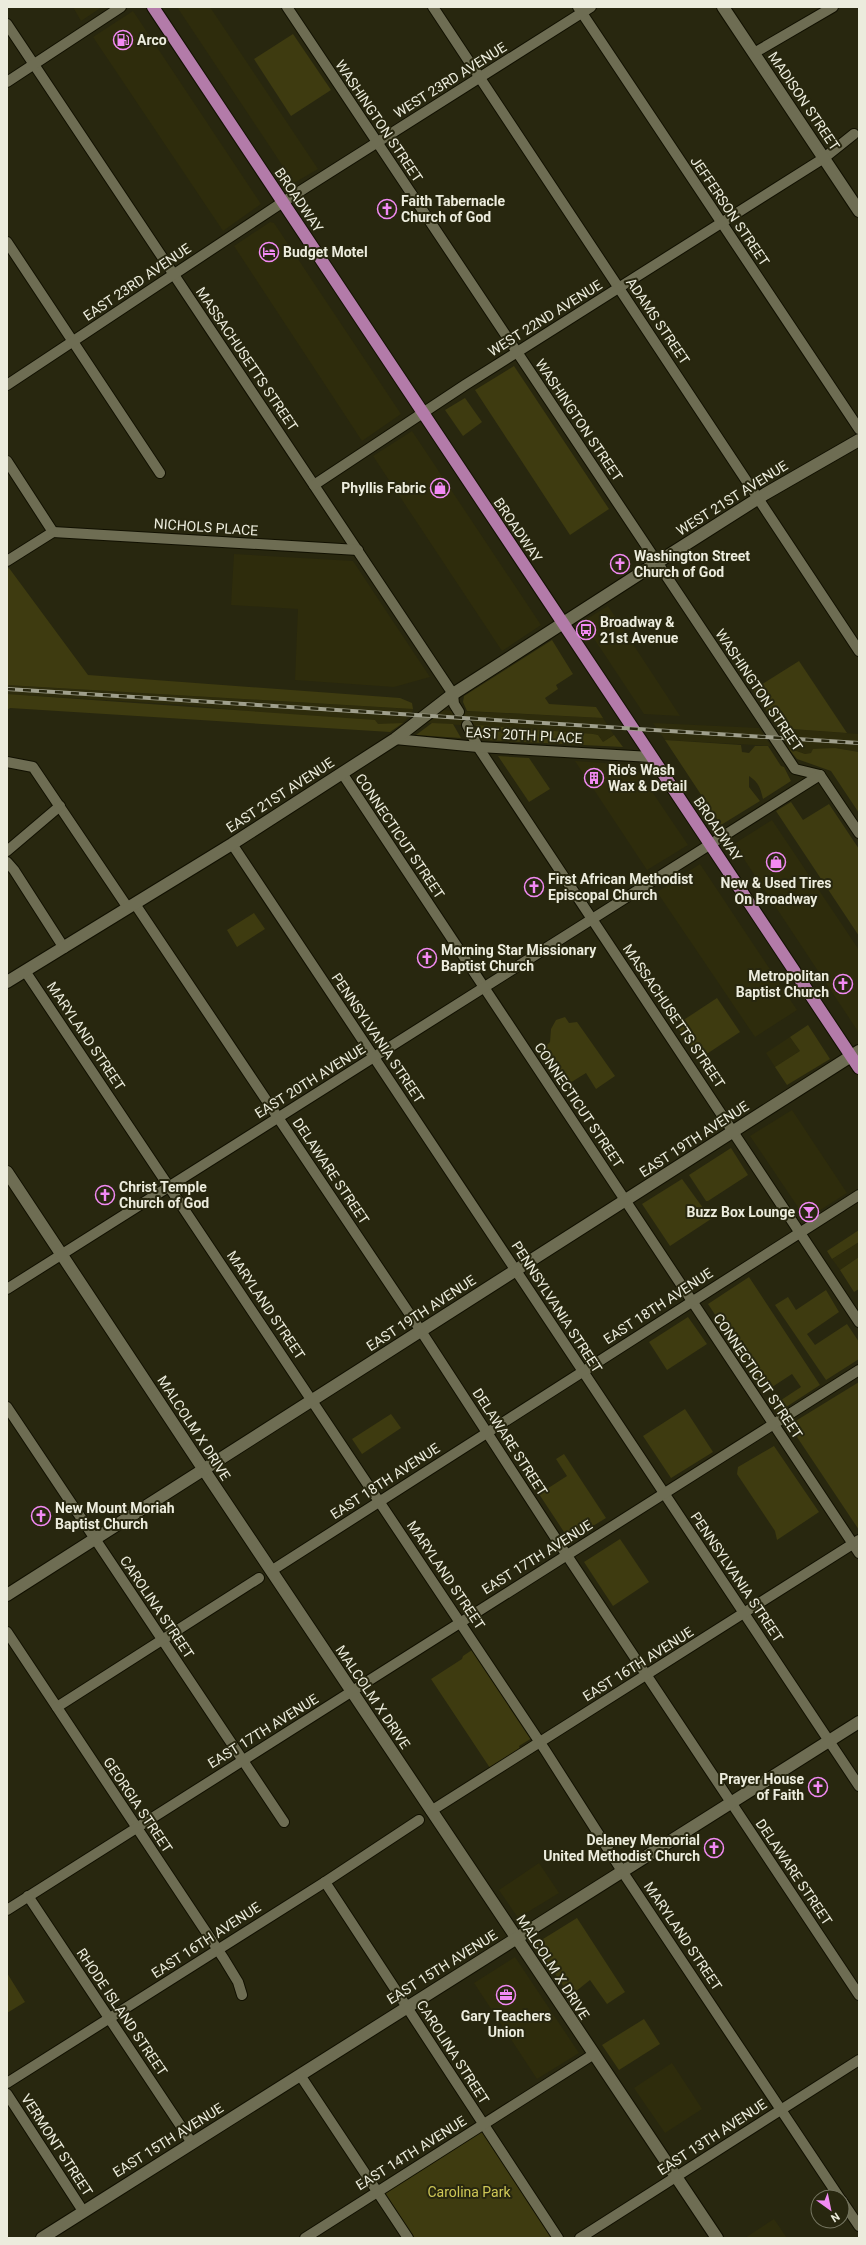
<svg xmlns="http://www.w3.org/2000/svg" width="866" height="2245" font-family="Roboto,sans-serif">
<style>
.built{fill:#2e2c0c}
.green{fill:#3e3b10}
.lines{fill:none;stroke-linecap:round;stroke-linejoin:round}
.street-casing{stroke:#111000;stroke-width:12}
.secondary-casing{stroke:#111000;stroke-width:14}
.primary-casing{stroke:#111000;stroke-width:14}
.street{stroke:#6e6d53;stroke-width:10}
.secondary{stroke:#6e6d53;stroke-width:12}
.primary{stroke:#b37ba9;stroke-width:12}
.rail-casing{stroke:#9f9f8c;stroke-width:4}
.rail{stroke:#28270f;stroke-width:2.5;stroke-dasharray:8;stroke-linecap:butt}
.labels{text-anchor:middle;stroke-width:4;stroke-linejoin:round;paint-order:stroke}
.poi-label{font-size:14px;font-weight:bold;fill:#ececdd;stroke:#28270f;text-anchor:start}
.street-label{font-size:14px;fill:#ececdd;stroke:#28270f}
.park-label{font-size:14px;fill:#cfc857;stroke:#28270f}
</style>
<rect width="100%" height="100%" fill="#28270f"/>
<g class="built">
<path d="M73,7H102L81,21Z"/>
<path d="M177,7H210L318,169L294,183Z"/>
<path d="M133,11L261,204L223,231L93,37Z"/>
<path d="M270,222L274,223L401,414L362,441L234,246Z"/>
<path d="M412,431L541,625L502,651L373,456Z"/>
<path d="M234,554L353,561L430,677L394,687L295,680L298,609L231,605Z"/>
<path d="M608,606L680,716L644,714L585,625V620Z"/>
<path d="M7,685L413,709V711L403,723L382,725L187,705L7,694Z"/>
<path d="M441,710L603,718L614,735L603,742L598,735L572,732L428,723Z"/>
<path d="M653,723L759,728L771,746L665,740Z"/>
<path d="M778,728L859,734V752L835,748L805,754L788,748Z"/>
<path d="M575,761L634,765L688,845L647,870Z"/>
<path d="M772,820L859,950V1033L734,844Z"/>
<path d="M700,864L797,1010L755,1037L657,892Z"/>
<path d="M790,1037L800,1051L775,1067L766,1053Z"/>
<path d="M792,1110L847,1193L806,1219L750,1136Z"/>
<path d="M859,1242V1257L840,1270L832,1259Z"/>
<path d="M539,1863L559,1893L518,1918L499,1890Z"/>
<path d="M515,1957L579,2053L537,2079L474,1983Z"/>
<path d="M672,2063L702,2109L665,2133L634,2088Z"/>
<path d="M774,2219L787,2238H745Z"/>
</g>
<g class="green">
<path d="M293,34L331,90L291,116L254,59Z"/>
<path d="M514,366L609,509L570,535L475,390Z"/>
<path d="M465,398L482,422L463,436L445,410Z"/>
<path d="M9,568L88,675L400,698L412,703L413,709L7,685V569Z"/>
<path d="M552,640L573,674L556,685L558,689L545,698L549,704L596,707L603,718L467,711L463,702L464,696Z"/>
<path d="M799,661L847,733L778,728L753,690Z"/>
<path d="M7,694L375,720L378,724L403,723L390,732L10,708L7,710Z"/>
<path d="M432,723L453,724L461,738L416,735Z"/>
<path d="M476,725L593,734L598,735L603,742L614,735L623,747L485,740Z"/>
<path d="M665,740L741,745L742,752L749,753L755,746H768L781,766L784,767L791,781L763,799C760,787 759,783 749,776V787L760,801L721,825Z"/>
<path d="M788,748L805,754L811,753L813,749L835,748L859,752V813L831,771L797,759Z"/>
<path d="M498,756L529,758L550,789L529,802Z"/>
<path d="M791,802L803,820L829,804L859,849V936L776,811Z"/>
<path d="M254,913L265,929L237,947L227,930Z"/>
<path d="M717,998L740,1032L699,1059L676,1025Z"/>
<path d="M565,1017L569,1023L577,1022L615,1076L596,1089L586,1073L565,1086L541,1051L550,1042L551,1029L556,1020Z"/>
<path d="M808,1025L830,1059L787,1085L775,1067L800,1051L790,1037Z"/>
<path d="M731,1148L748,1175L708,1201H706L689,1175Z"/>
<path d="M682,1179L711,1219L670,1246L642,1204Z"/>
<path d="M859,1230V1242L832,1259L827,1251Z"/>
<path d="M859,1257V1289L854,1292L840,1270Z"/>
<path d="M749,1277L820,1385L777,1413L772,1406L801,1387L792,1374L763,1393L731,1344V1339L708,1304Z"/>
<path d="M826,1290L839,1312L807,1334L815,1345L847,1324L859,1342V1359L826,1380L775,1305L788,1297L796,1310Z"/>
<path d="M688,1317L707,1344L667,1370L649,1342Z"/>
<path d="M859,1382V1530L789,1425Z"/>
<path d="M685,1409L713,1452L671,1478L643,1436Z"/>
<path d="M391,1414L401,1428L362,1454L352,1439Z"/>
<path d="M774,1446L819,1512L777,1540L775,1531L737,1474L738,1467Z"/>
<path d="M564,1454L606,1518L575,1537L571,1533L564,1532L539,1494L567,1476L556,1459Z"/>
<path d="M620,1539L649,1582L613,1606L584,1562Z"/>
<path d="M472,1650L532,1738L519,1746L520,1749L490,1768L431,1679L462,1659L463,1656Z"/>
<path d="M577,1918L625,1992L607,2004L590,1980L570,1996L535,1944Z"/>
<path d="M7,1973L25,2002L7,2013Z"/>
<path d="M644,2019L660,2044L619,2070L602,2045Z"/>
<path d="M484,2127L556,2238H414L384,2191Z"/>
</g>
<g class="lines">
<g class="street-casing">
<g id="street">
<path d="M287,7L795,769L820,775L859,833"/>
<path d="M433,7L859,651"/>
<path d="M578,7L859,429"/>
<path d="M7,24L453,694L454,704L459,712"/>
<path d="M754,53L833,7"/>
<path d="M7,82L121,7"/>
<path d="M7,242L160,473"/>
<path d="M7,385L283,202L591,7"/>
<path d="M7,461L53,532"/>
<path d="M314,485L465,385L824,158L854,134"/>
<path d="M53,532L358,550"/>
<path d="M7,561L53,532"/>
<path d="M467,725L478,747L859,1322"/>
<path d="M395,739L478,747L651,757"/>
<path d="M7,762L33,767L128,908"/>
<path d="M342,773L859,1553"/>
<path d="M232,844L859,1786"/>
<path d="M7,851L60,806"/>
<path d="M7,862L14,870L64,948"/>
<path d="M135,904L421,1331L562,1548L859,1995"/>
<path d="M25,971L545,1750L622,1871L839,2197"/>
<path d="M7,1289L820,775"/>
<path d="M7,1407L284,1822"/>
<path d="M271,1571L859,1195"/>
<path d="M7,1632L224,1959L238,1982L242,1995"/>
<path d="M57,1707L259,1578"/>
<path d="M431,1811L859,1540"/>
<path d="M325,1882L558,2238"/>
<path d="M28,1896L192,2143"/>
<path d="M7,1910L859,1370"/>
<path d="M300,2075L408,2238"/>
<path d="M7,2083L325,1882L419,1820"/>
<path d="M7,2094L83,2211"/>
<path d="M842,2201L859,2226"/>
<path d="M305,2238L594,2054"/>
<path d="M580,2238L859,2060"/>
</g>
</g>
<g class="secondary-casing">
<g id="secondary">
<path d="M723,7L859,211"/>
<path d="M7,982L232,844L395,739L453,694L647,569L765,494L859,440"/>
<path d="M7,1172L204,1470L717,2238"/>
<path d="M7,1595L859,1051"/>
<path d="M42,2238L859,1722"/>
</g>
</g>
<g class="primary-casing">
<path id="primary" d="M153,7L859,1068"/>
</g>
<use href="#street" class="street"/>
<use href="#secondary" class="secondary"/>
<use href="#primary" class="primary"/>
<g class="rail-casing">
<path id="rail" d="M7,689L859,743"/>
</g>
<use href="#rail" class="rail"/>
</g>
<defs>
<g id="fuel-ring" transform="scale(1)"><circle r="9.5" fill="#28270f" stroke="#f28af3" stroke-width="1.5"/><path d="M-5.5-6h7V0h2V4h1.3V-2.5L3-4.5l.8-.8L6-3V5H2.5V1h-1V6h-7ZM-4.2-4.7v3.2H.2V-4.7Z" fill="#f28af3"/></g>
<g id="church-ring" transform="scale(1)"><circle r="9.5" fill="#28270f" stroke="#f28af3" stroke-width="1.5"/><path d="M-1.2-6h2.4v3.5h3.3v2.4h-3.3V6h-2.4V-.1h-3.3v-2.4h3.3Z" fill="#f28af3"/></g>
<g id="hotel-ring" transform="scale(1)"><circle r="9.5" fill="#28270f" stroke="#f28af3" stroke-width="1.5"/><path d="M-6-4.5h1.5V1H6V5H4.5V3h-9V5H-6ZM-4 0a1.8 1.8 0 1 1 3.6 0ZM.5 0V-2.5h3Q6-2.5 6 0Z" fill="#f28af3"/></g>
<g id="shop-ring" transform="scale(1)"><circle r="9.5" fill="#28270f" stroke="#f28af3" stroke-width="1.5"/><path d="M-5-2.5h2.3a2.7 3.5 0 0 1 5.4 0H5L5.5 6h-11ZM-1.5-2.5h3a1.5 2.3 0 0 0-3 0Z" fill="#f28af3"/></g>
<g id="bus-ring" transform="scale(1)"><circle r="9.5" fill="#28270f" stroke="#f28af3" stroke-width="1.5"/><path d="M-5-6H5V4H4V6H2V4H-2V6H-4V4H-5ZM-3.5-4V0h7V-4ZM-3.5 1.2v1.5H-2V1.2ZM2 1.2v1.5H3.5V1.2Z" fill="#f28af3"/></g>
<g id="building-ring" transform="scale(1)"><circle r="9.5" fill="#28270f" stroke="#f28af3" stroke-width="1.5"/><path d="M-4-6H4V6H1V3H-1V6H-4ZM-2.5-4.3h1.7v1.8h-1.7ZM.8-4.3h1.7v1.8H.8ZM-2.5-1h1.7V.8h-1.7ZM.8-1h1.7V.8H.8Z" fill="#f28af3"/></g>
<g id="bar-ring" transform="scale(1)"><circle r="9.5" fill="#28270f" stroke="#f28af3" stroke-width="1.5"/><path d="M-6-5H6L.8 .8V4.5H3.5V6h-7V4.5H-.8V.8Z" fill="#f28af3"/></g>
<g id="office-ring" transform="scale(1)"><circle r="9.5" fill="#28270f" stroke="#f28af3" stroke-width="1.5"/><path d="M-6-3h4V-5.5h4V-3h4V5H-6ZM-1-4.5V-3h2v-1.5ZM-6 0V1H6V0Z" fill="#f28af3"/></g>
</defs>
<g fill-rule="evenodd">
<use href="#fuel-ring" x="123" y="40"/>
<use href="#church-ring" x="387" y="209"/>
<use href="#hotel-ring" x="269" y="252"/>
<use href="#shop-ring" x="440" y="488"/>
<use href="#church-ring" x="620" y="564"/>
<use href="#bus-ring" x="586" y="630"/>
<use href="#building-ring" x="594" y="778"/>
<use href="#shop-ring" x="776" y="862"/>
<use href="#church-ring" x="534" y="887"/>
<use href="#church-ring" x="427" y="958"/>
<use href="#church-ring" x="843" y="984"/>
<use href="#church-ring" x="105" y="1195"/>
<use href="#bar-ring" x="809" y="1212"/>
<use href="#church-ring" x="41" y="1516"/>
<use href="#church-ring" x="818" y="1787"/>
<use href="#church-ring" x="714" y="1848"/>
<use href="#office-ring" x="506" y="1995"/>
</g>
<g class="labels">
<g class="poi-label">
<text x="137" y="45">Arco</text>
<text x="401" y="206">Faith Tabernacle<tspan x="401" dy="16">Church of God</tspan></text>
<text x="283" y="257">Budget Motel</text>
<text x="426" y="493" text-anchor="end">Phyllis Fabric</text>
<text x="634" y="561">Washington Street<tspan x="634" dy="16">Church of God</tspan></text>
<text x="600" y="627">Broadway &amp;<tspan x="600" dy="16">21st Avenue</tspan></text>
<text x="608" y="775">Rio's Wash<tspan x="608" dy="16">Wax &amp; Detail</tspan></text>
<text x="548" y="884">First African Methodist<tspan x="548" dy="16">Episcopal Church</tspan></text>
<text x="776" y="888" text-anchor="middle">New &amp; Used Tires<tspan x="776" dy="16">On Broadway</tspan></text>
<text x="441" y="955">Morning Star Missionary<tspan x="441" dy="16">Baptist Church</tspan></text>
<text x="829" y="981" text-anchor="end">Metropolitan<tspan x="829" dy="16">Baptist Church</tspan></text>
<text x="119" y="1192">Christ Temple<tspan x="119" dy="16">Church of God</tspan></text>
<text x="795" y="1217" text-anchor="end">Buzz Box Lounge</text>
<text x="55" y="1513">New Mount Moriah<tspan x="55" dy="16">Baptist Church</tspan></text>
<text x="804" y="1784" text-anchor="end">Prayer House<tspan x="804" dy="16">of Faith</tspan></text>
<text x="700" y="1845" text-anchor="end">Delaney Memorial<tspan x="700" dy="16">United Methodist Church</tspan></text>
<text x="506" y="2021" text-anchor="middle">Gary Teachers<tspan x="506" dy="16">Union</tspan></text>
</g>
<g class="street-label">
<text transform="translate(450 80) rotate(-32)" y="5">WEST 23RD AVENUE</text>
<text transform="translate(804 101) rotate(56)" y="5">MADISON STREET</text>
<text transform="translate(379 121) rotate(56)" y="5">WASHINGTON STREET</text>
<text transform="translate(299 200) rotate(56)" y="5">BROADWAY</text>
<text transform="translate(730 211) rotate(56)" y="5">JEFFERSON STREET</text>
<text transform="translate(137 282) rotate(-34)" y="5">EAST 23RD AVENUE</text>
<text transform="translate(545 318) rotate(-32)" y="5">WEST 22ND AVENUE</text>
<text transform="translate(658 321) rotate(56)" y="5">ADAMS STREET</text>
<text transform="translate(247 359) rotate(56)" y="5">MASSACHUSETTS STREET</text>
<text transform="translate(579 420) rotate(56)" y="5">WASHINGTON STREET</text>
<text transform="translate(732 498) rotate(-32)" y="5">WEST 21ST AVENUE</text>
<text transform="translate(206 527) rotate(4)" y="5">NICHOLS PLACE</text>
<text transform="translate(518 530) rotate(56)" y="5">BROADWAY</text>
<text transform="translate(759 690) rotate(56)" y="5">WASHINGTON STREET</text>
<text transform="translate(524 735) rotate(3)" y="5">EAST 20TH PLACE</text>
<text transform="translate(280 795) rotate(-33)" y="5">EAST 21ST AVENUE</text>
<text transform="translate(718 829) rotate(56)" y="5">BROADWAY</text>
<text transform="translate(400 836) rotate(56)" y="5">CONNECTICUT STREET</text>
<text transform="translate(674 1016) rotate(56)" y="5">MASSACHUSETTS STREET</text>
<text transform="translate(86 1036) rotate(56)" y="5">MARYLAND STREET</text>
<text transform="translate(378 1038) rotate(56)" y="5">PENNSYLVANIA STREET</text>
<text transform="translate(310 1081) rotate(-32)" y="5">EAST 20TH AVENUE</text>
<text transform="translate(579 1105) rotate(56)" y="5">CONNECTICUT STREET</text>
<text transform="translate(694 1139) rotate(-33)" y="5">EAST 19TH AVENUE</text>
<text transform="translate(331 1171) rotate(56)" y="5">DELAWARE STREET</text>
<text transform="translate(266 1305) rotate(56)" y="5">MARYLAND STREET</text>
<text transform="translate(658 1306) rotate(-33)" y="5">EAST 18TH AVENUE</text>
<text transform="translate(557 1307) rotate(57)" y="5">PENNSYLVANIA STREET</text>
<text transform="translate(421 1313) rotate(-33)" y="5">EAST 19TH AVENUE</text>
<text transform="translate(758 1376) rotate(56)" y="5">CONNECTICUT STREET</text>
<text transform="translate(194 1428) rotate(57)" y="5">MALCOLM X DRIVE</text>
<text transform="translate(510 1442) rotate(57)" y="5">DELAWARE STREET</text>
<text transform="translate(385 1481) rotate(-33)" y="5">EAST 18TH AVENUE</text>
<text transform="translate(537 1557) rotate(-32)" y="5">EAST 17TH AVENUE</text>
<text transform="translate(446 1575) rotate(56)" y="5">MARYLAND STREET</text>
<text transform="translate(737 1577) rotate(56)" y="5">PENNSYLVANIA STREET</text>
<text transform="translate(157 1607) rotate(56)" y="5">CAROLINA STREET</text>
<text transform="translate(638 1664) rotate(-32)" y="5">EAST 16TH AVENUE</text>
<text transform="translate(373 1697) rotate(56)" y="5">MALCOLM X DRIVE</text>
<text transform="translate(263 1731) rotate(-32)" y="5">EAST 17TH AVENUE</text>
<text transform="translate(138 1805) rotate(56)" y="5">GEORGIA STREET</text>
<text transform="translate(794 1872) rotate(56)" y="5">DELAWARE STREET</text>
<text transform="translate(683 1936) rotate(56)" y="5">MARYLAND STREET</text>
<text transform="translate(206 1940) rotate(-33)" y="5">EAST 16TH AVENUE</text>
<text transform="translate(442 1967) rotate(-32)" y="5">EAST 15TH AVENUE</text>
<text transform="translate(553 1967) rotate(57)" y="5">MALCOLM X DRIVE</text>
<text transform="translate(122 2012) rotate(56)" y="5">RHODE ISLAND STREET</text>
<text transform="translate(453 2052) rotate(57)" y="5">CAROLINA STREET</text>
<text transform="translate(712 2137) rotate(-33)" y="5">EAST 13TH AVENUE</text>
<text transform="translate(168 2140) rotate(-32)" y="5">EAST 15TH AVENUE</text>
<text transform="translate(57 2145) rotate(57)" y="5">VERMONT STREET</text>
<text transform="translate(411 2153) rotate(-32)" y="5">EAST 14TH AVENUE</text>
</g>
<g class="park-label">
<text x="469" y="2197">Carolina Park</text>
</g>
</g>
<rect width="866" height="2245" fill="none" stroke="#ececdd" stroke-width="16"/>
<g transform="translate(830 2209) rotate(147)"><circle r="19" fill="#28270f" stroke="#767661"/>
<path d="M0-3L7 15L0 10L-7 15Z" fill="#f28af3"/>
<text y="-6" font-size="11" font-weight="bold" text-anchor="middle" fill="#ececdd">N</text>
</g>
</svg>
